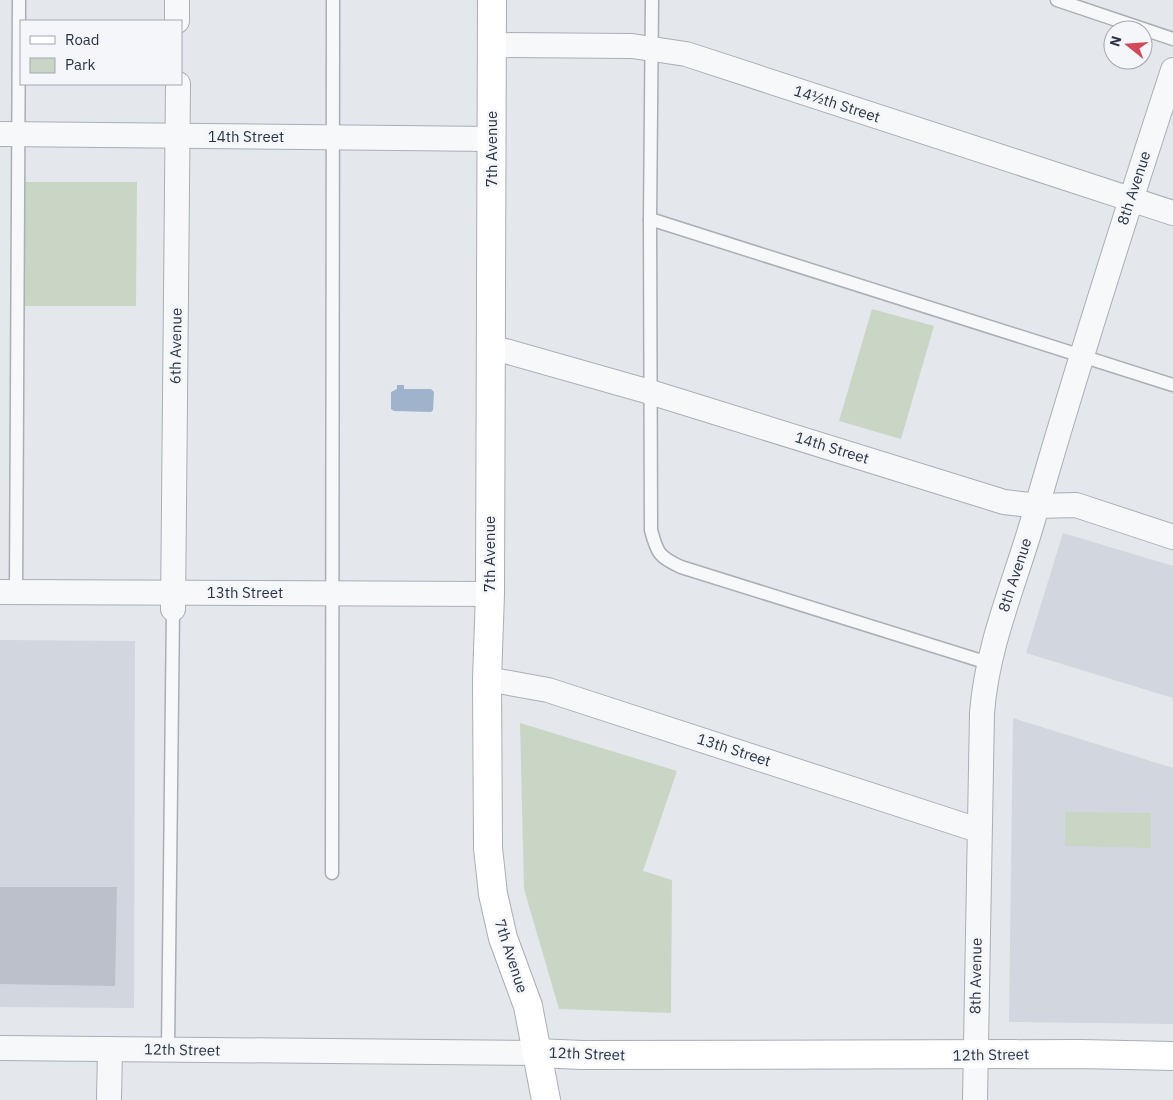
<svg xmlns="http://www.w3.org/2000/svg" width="1173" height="1100" font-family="'IBM Plex Sans',sans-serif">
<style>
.built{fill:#d2d6de}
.green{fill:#c9d6c5}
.water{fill:#9fb4cc}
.building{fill:#bbc0ca}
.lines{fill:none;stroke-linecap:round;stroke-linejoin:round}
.lane-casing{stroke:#a9aeb7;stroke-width:15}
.street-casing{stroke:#a9aeb7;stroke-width:26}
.secondary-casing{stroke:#a9aeb7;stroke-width:30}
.lane{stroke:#f7f8fa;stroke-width:12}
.street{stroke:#f7f8fa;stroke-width:24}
.secondary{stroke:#fff;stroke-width:28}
.labels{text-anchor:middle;stroke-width:5;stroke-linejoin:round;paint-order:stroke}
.street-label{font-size:15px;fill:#2b3445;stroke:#f4f6f9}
</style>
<rect width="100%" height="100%" fill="#e4e7ec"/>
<g class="built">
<path d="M1063,533L1173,566V698L1026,653Z"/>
<path d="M0,640L135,641L134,1008L0,1007Z"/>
<path d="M1013,718L1173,768V1024L1009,1022Z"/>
</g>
<g class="green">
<path d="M24,182H137L136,306H24Z"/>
<path d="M872,309L934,326L901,439L839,421Z"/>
<path d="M520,723L677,771L643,871L672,880L671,1013L559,1009L524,889Z"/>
<path d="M1065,812L1151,813V848L1065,846Z"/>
</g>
<path class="water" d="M397,385H404V389H431L434,392L433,410L431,412L394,411L391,409V392L397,389Z"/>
<path class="building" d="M0,887H117L115,986L0,984Z"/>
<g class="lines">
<g class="lane-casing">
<g id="lane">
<path d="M652,0L650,219L651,530C657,553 659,557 681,567L988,663"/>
<path d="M1057,0L1173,39"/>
<path d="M650,219L1173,385"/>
<path d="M16,593L19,0"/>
<path d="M332,873L333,0"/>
<path d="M168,1049L173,609"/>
</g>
</g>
<g class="street-casing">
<g id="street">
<path d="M177,0V21"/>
<path d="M492,45L632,46L686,54L1173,213"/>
<path d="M0,134L492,139"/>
<path d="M491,347L650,392L1004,502L1037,506L1076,505L1173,537"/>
<path d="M0,592L490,594"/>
<path d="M173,609L178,84"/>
<path d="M487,679L548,690L978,830"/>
<path d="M0,1048L537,1053"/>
<path d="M109,1100L110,1049"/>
<path d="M975,1100L982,713C987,646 1014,585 1033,520C1076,369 1124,220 1173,70"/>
</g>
</g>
<g class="secondary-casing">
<g id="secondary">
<path d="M492,0L490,594L487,679L488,848L493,894L503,938L528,1006L546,1100"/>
<path d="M537,1053L582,1055L1080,1054L1173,1056"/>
</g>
</g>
<use href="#lane" class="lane"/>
<use href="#street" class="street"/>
<use href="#secondary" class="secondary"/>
</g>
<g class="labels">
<g class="street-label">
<text transform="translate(837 104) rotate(18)" y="5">14½th Street</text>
<text x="246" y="142">14th Street</text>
<text transform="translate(492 149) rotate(-90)" y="5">7th Avenue</text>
<text transform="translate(1134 188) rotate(-72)" y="5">8th Avenue</text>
<text transform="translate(176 346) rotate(-89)" y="5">6th Avenue</text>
<text transform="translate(832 448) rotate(17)" y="5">14th Street</text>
<text transform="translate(490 554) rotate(-90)" y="5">7th Avenue</text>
<text transform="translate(1015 575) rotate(-72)" y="5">8th Avenue</text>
<text x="245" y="598">13th Street</text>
<text transform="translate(734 750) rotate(18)" y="5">13th Street</text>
<text transform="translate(511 956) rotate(72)" y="5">7th Avenue</text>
<text transform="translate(976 976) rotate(-89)" y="5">8th Avenue</text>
<text transform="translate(182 1050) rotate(1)" y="5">12th Street</text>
<text transform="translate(587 1054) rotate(2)" y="5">12th Street</text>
<text transform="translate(991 1055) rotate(-1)" y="5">12th Street</text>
</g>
</g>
<rect x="20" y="20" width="162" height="65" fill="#f4f6f9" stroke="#a4a8b1"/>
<rect x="30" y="36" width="25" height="8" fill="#ffffff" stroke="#a4a8b1"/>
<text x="65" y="45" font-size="15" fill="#2b3445">Road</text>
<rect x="30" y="58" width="25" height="15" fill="#c9d6c5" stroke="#a4a8b1"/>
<text x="65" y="70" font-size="15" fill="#2b3445">Park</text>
<g transform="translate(1128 45) rotate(287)"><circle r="24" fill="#f4f6f9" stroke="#a4a8b1"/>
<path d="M0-4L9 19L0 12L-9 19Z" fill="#d1495b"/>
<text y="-8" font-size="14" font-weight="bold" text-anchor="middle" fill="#2b3445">N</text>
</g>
</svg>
